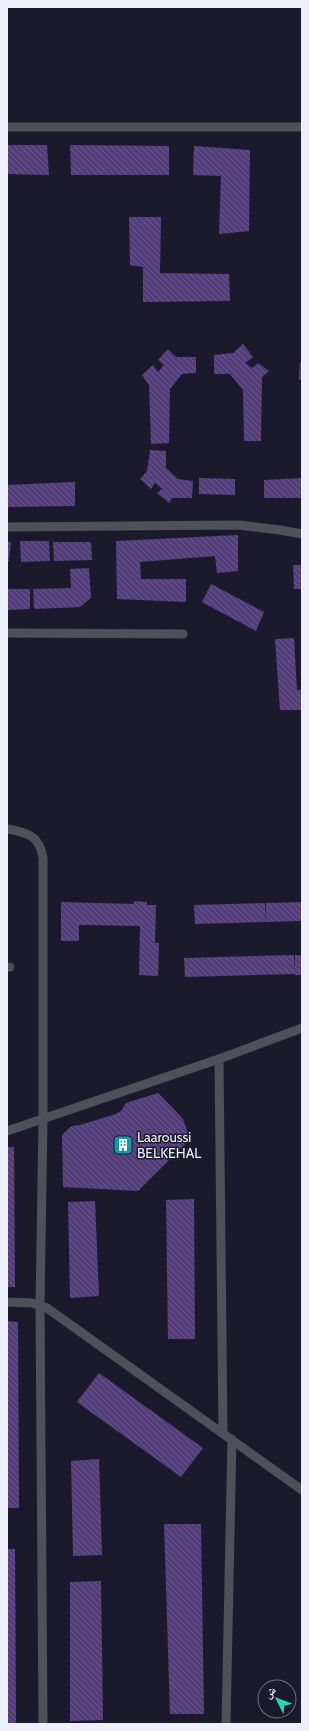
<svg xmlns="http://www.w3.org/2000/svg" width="309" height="1731" font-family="Cabin,'Noto Naskh Arabic',sans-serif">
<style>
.building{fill:url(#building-back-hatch)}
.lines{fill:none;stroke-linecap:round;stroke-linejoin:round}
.street{stroke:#4f505a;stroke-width:9}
.labels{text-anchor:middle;stroke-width:3;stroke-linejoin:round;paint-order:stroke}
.poi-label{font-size:14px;fill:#edeffb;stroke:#1a1a2c;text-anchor:start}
</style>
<defs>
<pattern id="building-back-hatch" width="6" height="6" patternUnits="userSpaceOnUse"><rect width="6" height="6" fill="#533e7b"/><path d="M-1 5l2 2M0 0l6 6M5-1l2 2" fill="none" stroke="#6c5a8f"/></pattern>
</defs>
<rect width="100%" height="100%" fill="#1a1a2c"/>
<g class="building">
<path d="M7,145H47L49,175L7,174Z"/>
<path d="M70,145L169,146V175H71Z"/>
<path d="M194,146L250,150L249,231L219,234L221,176L193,175Z"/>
<path d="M129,217H161L160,273L229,274L230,301L143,302V267L130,265Z"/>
<path d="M243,344L253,357L245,363L252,368L258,363L269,371L262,377L261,441H244L243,390L230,374H214V355L233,353Z"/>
<path d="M168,349L176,357H196V373L182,374L170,389L169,443L151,444L149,385L142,375L153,365L158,372L164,365L158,360Z"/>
<path d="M300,362H302V379L299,380Z"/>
<path d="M150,450L166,451V468L178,479L193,481L192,498H172L169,503L157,493L162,489L155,483L151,489L140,479L147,471Z"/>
<path d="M199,478L235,479V495L199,494Z"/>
<path d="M302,478V498H264V480Z"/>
<path d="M75,482V506L7,507V485Z"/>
<path d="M238,535V571L217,573L215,556L140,562L141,579H186V602L117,599L116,541Z"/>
<path d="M20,541H49L50,561L21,562Z"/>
<path d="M7,542H11L9,561H7Z"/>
<path d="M53,542H91L92,560L54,561Z"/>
<path d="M293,565H302V589H294Z"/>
<path d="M89,568L91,598L80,607L34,609L33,589L71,588L70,569Z"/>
<path d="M211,584L264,612L256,631L202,602Z"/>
<path d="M7,589H30V609L7,610Z"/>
<path d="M294,638L297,690H302V710H280L275,639Z"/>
<path d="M134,901L147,902V905H156L155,943H159L158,976L139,975L140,926L79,925V941H61V902L134,904Z"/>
<path d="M302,902V921L266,922V903Z"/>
<path d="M265,903L266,922L195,924L194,905Z"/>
<path d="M294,955L295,974L185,977L184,958Z"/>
<rect x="295" y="955" width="7" height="20"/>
<path d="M158,1093L183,1119L190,1139L138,1191L63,1187L62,1135L69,1128L72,1126L80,1125L116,1114L121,1111L126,1103Z"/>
<path d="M7,1147H14L15,1287H7Z"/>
<path d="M194,1199L195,1339H168L166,1200Z"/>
<path d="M95,1201L99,1296L70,1298L68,1202Z"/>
<path d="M7,1321L18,1322L19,1508H7Z"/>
<path d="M99,1373L203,1448L181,1477L77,1402Z"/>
<path d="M99,1459L102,1555L73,1556L71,1461Z"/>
<path d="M164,1524H201L204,1714H170Z"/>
<path d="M7,1549H15L16,1724H7Z"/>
<path d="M101,1581L103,1720L70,1721V1582Z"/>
</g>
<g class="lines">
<g class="street">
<path d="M7,127H302"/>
<path d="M7,527L238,525L280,530L302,534"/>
<path d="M7,633L183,634"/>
<path d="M7,829C27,832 40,836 43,858V1119L40,1305L43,1724"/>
<path d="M7,967H10"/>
<path d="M219,1059L223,1433"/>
<path d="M7,1131L219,1059L302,1028"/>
<path d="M7,1302L32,1303L47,1308L302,1490"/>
<path d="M226,1724L232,1439"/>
</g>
</g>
<defs>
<g id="building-square" transform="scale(1)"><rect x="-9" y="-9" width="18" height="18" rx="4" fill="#0f9aa8" stroke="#1a1a2c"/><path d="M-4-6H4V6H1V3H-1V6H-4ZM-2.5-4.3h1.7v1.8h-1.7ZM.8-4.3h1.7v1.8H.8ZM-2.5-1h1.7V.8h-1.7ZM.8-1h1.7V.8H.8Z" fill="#fff"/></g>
</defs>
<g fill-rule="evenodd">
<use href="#building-square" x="123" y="1145"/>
</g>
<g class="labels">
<g class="poi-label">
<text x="137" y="1142">Laaroussi<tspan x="137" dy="16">BELKEHAL</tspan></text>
</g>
</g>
<rect width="309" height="1731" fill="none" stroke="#edeffb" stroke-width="16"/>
<g transform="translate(277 1699) rotate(312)"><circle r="19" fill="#1a1a2c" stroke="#6e6f7f"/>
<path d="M0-3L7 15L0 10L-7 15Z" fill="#29d5ad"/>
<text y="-6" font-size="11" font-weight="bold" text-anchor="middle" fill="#edeffb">ش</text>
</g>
</svg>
